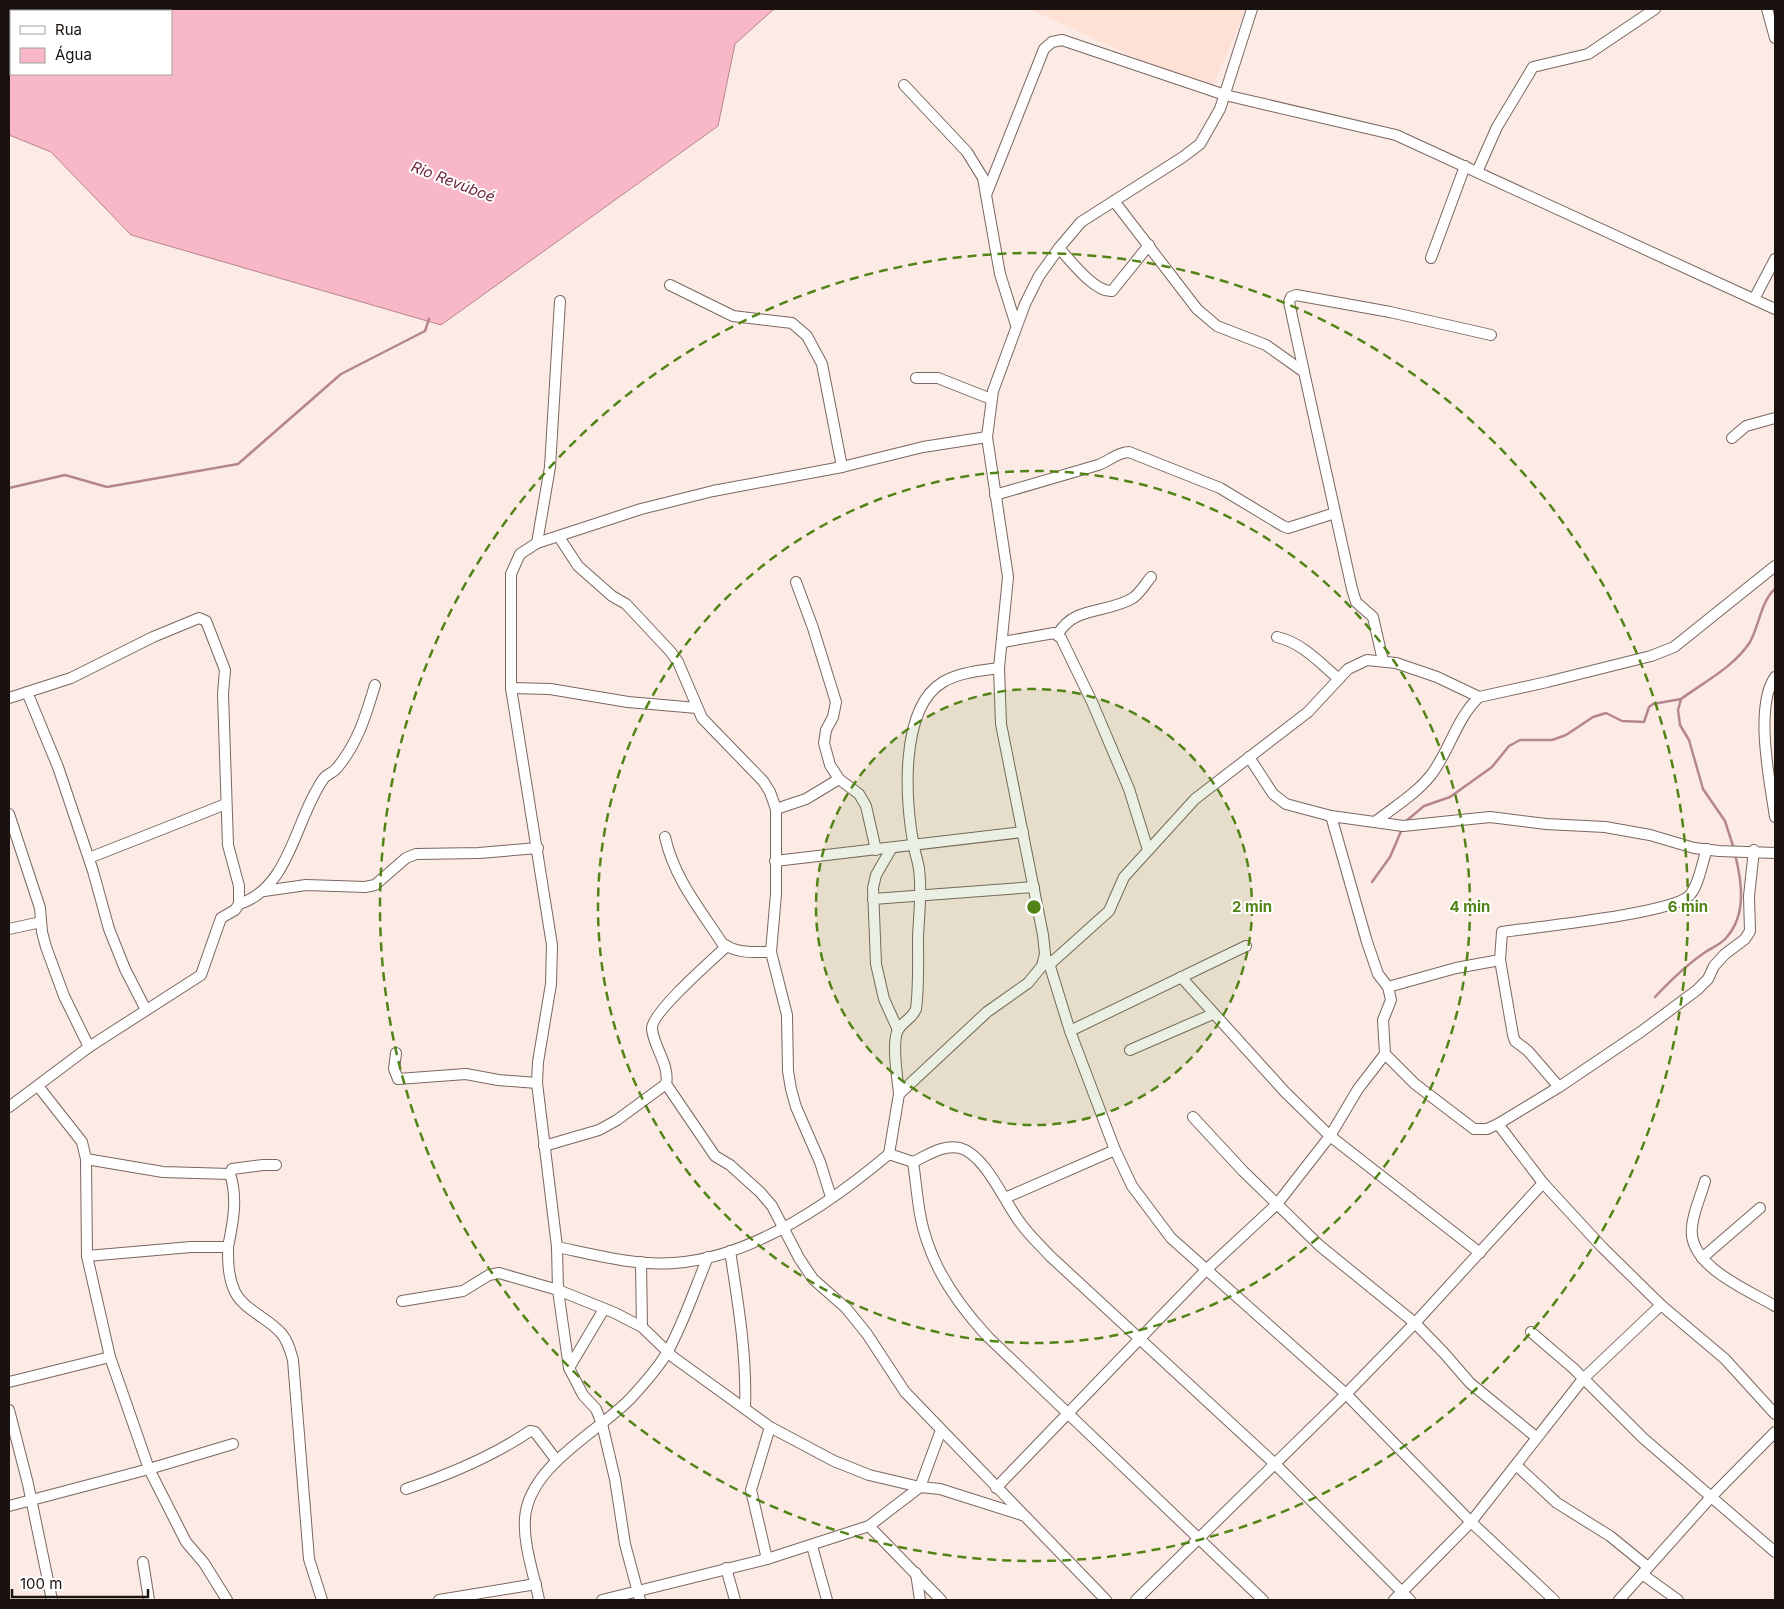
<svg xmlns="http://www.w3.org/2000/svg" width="1784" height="1609" font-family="Inter,sans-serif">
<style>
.built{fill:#fee0d5}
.water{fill:#f9b8c7;stroke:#b68690;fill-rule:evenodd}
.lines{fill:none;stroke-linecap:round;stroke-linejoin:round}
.stream{stroke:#b68690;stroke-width:2.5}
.minor-casing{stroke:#7a6760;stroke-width:12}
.minor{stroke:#fff;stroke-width:10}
.ring{fill:none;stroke:#528316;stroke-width:2.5;stroke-dasharray:9 6}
.labels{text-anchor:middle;stroke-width:4;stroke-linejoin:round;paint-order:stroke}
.water-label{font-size:15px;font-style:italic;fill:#6f253d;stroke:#fff}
.centre{fill:#528316;stroke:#fff;stroke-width:2.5}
.ring-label{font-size:15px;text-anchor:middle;font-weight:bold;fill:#528316;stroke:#fff;stroke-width:4;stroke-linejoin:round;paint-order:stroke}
</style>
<rect width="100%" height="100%" fill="#fceae4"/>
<path class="built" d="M1030,9H1246L1210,92Z"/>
<path class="water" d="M9,9H774L735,44L718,126L441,325L131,235L51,152L9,135ZM171,11V74H11V11Z"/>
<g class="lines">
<g class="stream">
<path d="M9,488L65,475L107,487L238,464L341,374L425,331L429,319"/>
<path d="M1405,822L1424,806L1450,797L1492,767L1509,746L1520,740H1552L1566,735L1593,717L1606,713L1622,721L1644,722L1649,707L1653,704L1681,699"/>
<path d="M1734,849L1725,821L1703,789L1689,740L1680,725L1678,710L1681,699C1704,682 1734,667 1750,642C1759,626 1761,601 1775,589"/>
<path d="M1372,882L1390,857L1402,829"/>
<path d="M1655,997C1670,981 1685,966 1704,953C1711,948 1720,945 1726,938C1747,915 1742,882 1735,854"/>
</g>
<g class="minor-casing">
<g id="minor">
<path d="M1767,9L1775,38"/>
<path d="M904,85L967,152L983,178L1000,274L1016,325"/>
<path d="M1477,172L1497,127L1533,67L1588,54L1655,9"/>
<path d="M986,195L1044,49L1052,42L1062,40L1225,95L1396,135L1775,309"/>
<path d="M1114,201L1197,309L1217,326L1266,345L1304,372L1352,589L1356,602L1373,617L1383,661"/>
<path d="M1059,248C1070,260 1095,293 1112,291L1149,245"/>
<path d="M1431,258L1465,166"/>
<path d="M670,285L733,316L792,323L807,336L822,364L842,467"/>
<path d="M1754,299L1775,259"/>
<path d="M1304,372L1289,302L1291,297L1296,295L1390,312L1491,335"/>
<path d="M916,378H938L991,399"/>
<path d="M1732,438L1746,426L1775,418"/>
<path d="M995,495L1098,465C1109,461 1118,452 1129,452L1220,488L1283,526L1288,528L1335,513"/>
<path d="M559,537L578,566L612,596L626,604L670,651L678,662L702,718L763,781L770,792L776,809V894L771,952L787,1015L788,1071L791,1089L796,1107L820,1162L831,1197"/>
<path d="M537,543L550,467L560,301"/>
<path d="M796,582L813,628L836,702L833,717L826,730L824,743L830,765L839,779L859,794L866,806L876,850"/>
<path d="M1058,634C1075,605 1107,614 1133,598C1140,593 1146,583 1151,577"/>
<path d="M1277,637C1301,642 1320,663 1339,679"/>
<path d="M1003,642L1054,633L1061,638L1092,702L1129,789L1148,850"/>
<path d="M1775,677C1754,707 1770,782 1775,817"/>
<path d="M511,688L550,689L628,702L697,708"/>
<path d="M27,692L58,767L93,871L109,929L125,969L146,1010"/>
<path d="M9,698L71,678L153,637L199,618L206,621L225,670L223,694L228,845L239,886V904L235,910L221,918L201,975L89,1047L9,1107"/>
<path d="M1249,757L1273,794L1286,804L1331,816"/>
<path d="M776,809L806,799L839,779"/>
<path d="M9,814L40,908L42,932L46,947L64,996L89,1047"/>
<path d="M1375,822C1394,807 1416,794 1431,775C1450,750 1456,719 1479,697"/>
<path d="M665,837C674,878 700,909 722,943C737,954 754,952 771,952"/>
<path d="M891,849L876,875L873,888L876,964L884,999L898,1030"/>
<path d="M89,858L226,804"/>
<path d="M775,861L1023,832"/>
<path d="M264,891L306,885L365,887L375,885L406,858L416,854L479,853L538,848"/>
<path d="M873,899L1034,887"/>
<path d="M239,904C285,890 294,831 315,793C318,788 321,781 325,777C328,774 334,772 337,768C358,743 366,715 375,685"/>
<path d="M9,929L41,922"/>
<path d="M1048,960L1070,1031L1115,1150L1132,1186L1171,1238L1346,1394L1471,1522L1554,1600"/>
<path d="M1500,960L1502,932C1535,927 1669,914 1689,896C1699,886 1702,862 1707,849"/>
<path d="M1050,964L1109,911L1124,877L1195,799L1308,712L1348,669L1367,660L1396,663L1437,677L1479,697L1547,682L1651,656L1674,647L1775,566"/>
<path d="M1181,977L1285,1092L1330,1136L1480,1253"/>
<path d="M1388,987L1456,968L1500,960L1513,1035L1515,1041L1528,1051L1559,1087"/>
<path d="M1070,1031L1246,946"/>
<path d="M1130,1050L1213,1014"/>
<path d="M396,1053L394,1069L398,1079L466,1074L498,1080L537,1083"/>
<path d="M1385,1054L1415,1084L1474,1129H1487L1498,1124L1559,1087L1642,1031L1697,990L1708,979L1714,966L1725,954L1745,939L1750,931L1749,896L1754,850"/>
<path d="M666,1084L715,1156L730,1165L760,1192L772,1206L799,1258L813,1279L846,1308L867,1334L905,1392L1106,1600"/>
<path d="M38,1086L82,1142L86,1159L87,1256L110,1357L149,1469L186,1542L204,1563L227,1600"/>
<path d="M899,1094C898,1080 891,1043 898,1030C902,1022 912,1019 916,1009C919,986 918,961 918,937C919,914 922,892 919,869C918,861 915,854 914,846C905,803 899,708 943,682C960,672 980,671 999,668"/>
<path d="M1193,1117L1243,1171L1320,1246L1415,1323L1444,1353L1470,1383L1536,1437"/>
<path d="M1498,1124L1543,1183L1602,1247L1661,1305L1725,1359L1775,1414"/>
<path d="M544,1146L599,1130L617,1120L666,1084C670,1065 654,1048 652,1029C650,1014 714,958 727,946"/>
<path d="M889,1154L913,1162C917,1188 918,1216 927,1241C939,1278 962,1309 988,1337L1263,1600"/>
<path d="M86,1159L163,1172L230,1174"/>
<path d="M913,1162C928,1155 943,1144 960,1148C986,1155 1005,1204 1022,1225C1030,1236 1041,1246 1050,1256L1274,1463L1410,1600"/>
<path d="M1705,1181C1701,1196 1693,1212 1692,1227C1687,1266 1748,1290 1775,1306"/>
<path d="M1005,1198L1115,1150"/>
<path d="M228,1247C233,1223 238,1198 230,1174L232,1169L263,1165H276"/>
<path d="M557,1247C595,1255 636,1266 674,1263C751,1258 832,1202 889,1154L899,1094L987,1012L1028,983L1042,966L1045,954L1043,935L1001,724L999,668L1008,577L987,437L993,391L1025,304L1039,276L1059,248L1081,222L1183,157L1200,144L1220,109L1252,9"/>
<path d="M730,1251C738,1303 747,1355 745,1408"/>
<path d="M87,1256L191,1247H228C228,1263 228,1277 235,1292C244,1310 268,1318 281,1333C288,1341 290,1350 293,1360L309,1559L322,1600"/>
<path d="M1702,1258L1760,1208"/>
<path d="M641,1262L642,1327"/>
<path d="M402,1301L463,1291L489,1275L499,1273L558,1290L615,1313L642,1327L673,1357L770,1427L834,1461L869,1475L920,1487L940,1489L1022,1515"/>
<path d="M1531,1332L1573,1368L1643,1438L1775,1552"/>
<path d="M569,1368L604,1309"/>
<path d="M9,1382L110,1357"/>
<path d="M9,1410L28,1484L52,1600"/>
<path d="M1516,1465L1557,1503L1610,1536L1648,1567"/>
<path d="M996,1488L1206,1270L1277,1204L1330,1136L1358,1089L1385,1054L1383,1020L1391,1000L1388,987L1378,974L1367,942L1331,816L1403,826L1490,817L1546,824L1605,827L1650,835L1694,848L1719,851L1775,853"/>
<path d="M406,1489C448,1475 493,1456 530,1431L535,1432L557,1461"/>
<path d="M9,1506L149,1469L233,1444"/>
<path d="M869,1526L941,1600"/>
<path d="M812,1546L827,1600"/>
<path d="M767,1559L751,1490L770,1427"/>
<path d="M143,1562L149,1600"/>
<path d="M726,1568L735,1600"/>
<path d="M916,1573L920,1600"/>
<path d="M1642,1574L1678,1600"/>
<path d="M439,1600L536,1584"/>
<path d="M539,1600C534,1574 523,1545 525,1518C529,1466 598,1432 630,1399C643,1385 659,1367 668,1351C684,1322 695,1288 708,1257"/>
<path d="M602,1600L767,1559L869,1526L920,1487L941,1430"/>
<path d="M640,1600L625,1544L615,1479L602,1424L596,1409L583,1395L569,1368L558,1290L557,1247L537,1083L538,1062L551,984L552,945L511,688V574L520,554L537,543L641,509L713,491L842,467L923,447L987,437"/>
<path d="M1136,1600L1346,1394L1415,1323L1543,1183"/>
<path d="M1394,1600L1471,1522L1583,1379L1661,1305"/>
<path d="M1619,1600L1711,1497L1775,1432"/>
</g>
</g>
<use href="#minor" class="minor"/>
</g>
<circle cx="1034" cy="907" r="218" fill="#528316" fill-opacity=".12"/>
<g class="ring">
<circle cx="1034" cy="907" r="218"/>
<circle cx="1034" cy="907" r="436"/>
<circle cx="1034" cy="907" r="654"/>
</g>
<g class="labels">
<g class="water-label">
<text transform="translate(453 182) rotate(21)" y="5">Rio Revúboé</text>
</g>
</g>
<circle cx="1034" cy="907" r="8" class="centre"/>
<g class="ring-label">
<text x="1252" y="912">2 min</text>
<text x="1470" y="912">4 min</text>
<text x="1688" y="912">6 min</text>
</g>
<rect width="1784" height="1609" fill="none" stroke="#19120f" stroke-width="20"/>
<rect x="10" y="10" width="162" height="65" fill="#ffffff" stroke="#a3a09f"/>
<rect x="20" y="26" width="25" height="8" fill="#ffffff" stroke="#a3a09f"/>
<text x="55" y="35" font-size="15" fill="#19120f">Rua</text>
<rect x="20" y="48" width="25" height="15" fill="#f9b8c7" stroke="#a3a09f"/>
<text x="55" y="60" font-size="15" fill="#19120f">Água</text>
<path d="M12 1589v8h136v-8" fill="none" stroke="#19120f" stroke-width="2.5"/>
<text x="20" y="1589" font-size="15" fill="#19120f" stroke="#ffffff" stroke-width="4" paint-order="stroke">100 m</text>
</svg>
